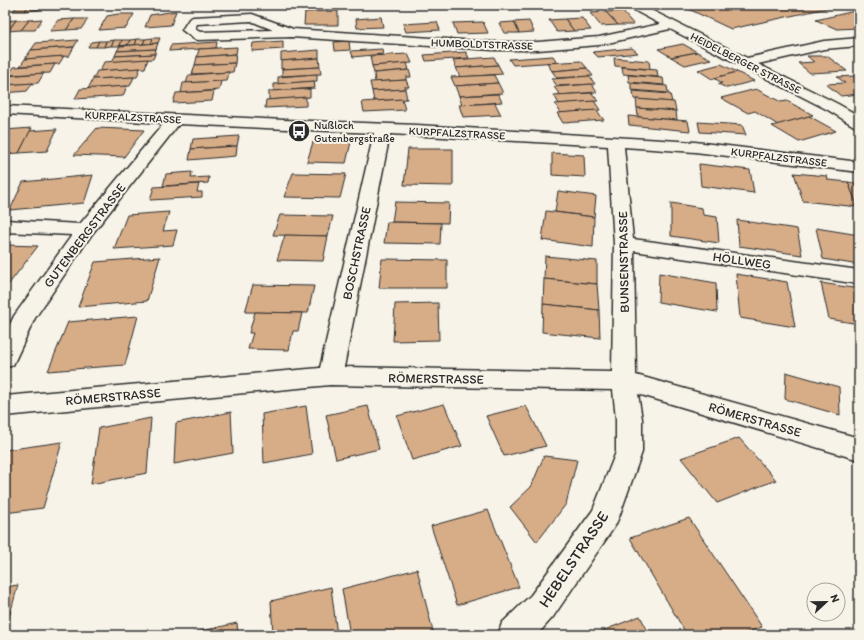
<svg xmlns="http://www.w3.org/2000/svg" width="864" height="640" font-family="Itim,sans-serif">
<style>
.building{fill:#d7ad88;stroke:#2b2b2b}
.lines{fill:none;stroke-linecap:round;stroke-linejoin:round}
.minor-casing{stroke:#2b2b2b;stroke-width:3}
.minor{fill:#f7f3e8;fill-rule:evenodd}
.labels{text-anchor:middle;stroke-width:4;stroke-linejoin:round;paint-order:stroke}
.far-street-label{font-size:11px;fill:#2b2b2b;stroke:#f7f3e8}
.far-poi-label{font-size:11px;fill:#2b2b2b;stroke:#f7f3e8;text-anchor:start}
.street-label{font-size:13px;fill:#2b2b2b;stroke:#f7f3e8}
.near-street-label{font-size:16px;fill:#2b2b2b;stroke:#f7f3e8}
</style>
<rect width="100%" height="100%" fill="#f7f3e8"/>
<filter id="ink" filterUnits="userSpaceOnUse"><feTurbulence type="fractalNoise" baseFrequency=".025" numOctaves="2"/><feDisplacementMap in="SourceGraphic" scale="8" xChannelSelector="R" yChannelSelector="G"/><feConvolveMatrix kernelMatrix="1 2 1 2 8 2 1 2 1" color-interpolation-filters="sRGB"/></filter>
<g filter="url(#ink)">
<g class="building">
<path d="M18,5H29L25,11H13Z"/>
<path d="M29,5H40L36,10L25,11Z"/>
<path d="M40,5H52L49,9L36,10Z"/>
<path d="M52,5H62L60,9H49Z"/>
<path d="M575,5H594L596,7L578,8Z"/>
<path d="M680,5H841L731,29Z"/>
<path d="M859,10V28L837,29L816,20Z"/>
<path d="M176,11L171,25L145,27L150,15Z"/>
<path d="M338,11V25H304L305,12Z"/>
<path d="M622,11L634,25H618L606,12Z"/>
<path d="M606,12L618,25L601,26L590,13Z"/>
<path d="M118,14H134L126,28L99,30L107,16Z"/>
<path d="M381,17L383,27L357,28L356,19Z"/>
<path d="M582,18L591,30L574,31L565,19Z"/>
<path d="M42,19L35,30H21L29,20Z"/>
<path d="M74,19H88L81,29L66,30Z"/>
<path d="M74,19L66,30L50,31L58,20Z"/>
<path d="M565,19L574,31L557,32L549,20Z"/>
<path d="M16,20H29L21,30L8,31Z"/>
<path d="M16,20L8,31H5V21Z"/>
<path d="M529,21L534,32L519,33L514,22Z"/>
<path d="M437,22L440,30L406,32L403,24Z"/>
<path d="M483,22L488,33L457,34L453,23Z"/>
<path d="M514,22L519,33H504L499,23Z"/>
<path d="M153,38H160L158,43L151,44Z"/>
<path d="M153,38L151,44H143L145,39Z"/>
<path d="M137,39H145L143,44L135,45Z"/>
<path d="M137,39L135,45H127L130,40Z"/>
<path d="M78,40L74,47L31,50L36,43Z"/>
<path d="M114,40H122L120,46H111Z"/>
<path d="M114,40L111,46L104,47L106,41Z"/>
<path d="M122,40H130L127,45L120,46Z"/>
<path d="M99,41L96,47H88L91,42Z"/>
<path d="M99,41H106L104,47H96Z"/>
<path d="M283,41V49L252,51L253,43Z"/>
<path d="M349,41L350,50L335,51L334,42Z"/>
<path d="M217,42L216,48L169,51L171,45Z"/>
<path d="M158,43L156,49L117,51L120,46Z"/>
<path d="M683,44L697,52L671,57L658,49Z"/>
<path d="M74,47L69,56L25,59L31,50Z"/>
<path d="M237,47L236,54L197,57L199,49Z"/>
<path d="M632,48L638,53L598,57L593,52Z"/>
<path d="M156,49L155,54L115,56L117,51Z"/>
<path d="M382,49L383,54L353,57L351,51Z"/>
<path d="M319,50V58L281,61V53Z"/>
<path d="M466,52L469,58L426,61L424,55Z"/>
<path d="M697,52L711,59L685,65L671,57Z"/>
<path d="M155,54L153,59L112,62L115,56Z"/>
<path d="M236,54L235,63L195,65L197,57Z"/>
<path d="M408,54L412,63L372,66L370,56Z"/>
<path d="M64,56L59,64L20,66L25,59Z"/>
<path d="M553,56L557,62L513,65L509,59Z"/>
<path d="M807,56H827L847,71L810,73L798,63L814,62Z"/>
<path d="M494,57L498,65L456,68L453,60Z"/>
<path d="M319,58L320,67L281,69V61Z"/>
<path d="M614,58L649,61L650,69L615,66Z"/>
<path d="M148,59L145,68L100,71L104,62Z"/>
<path d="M581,61L587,68L552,71L547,63Z"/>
<path d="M235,63L233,72L192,74L195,65Z"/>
<path d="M407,63L409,70L374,73L372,66Z"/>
<path d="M55,64L50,73L8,75L14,67Z"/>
<path d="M721,64L737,72L712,79L698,70Z"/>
<path d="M498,65L503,74L460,77L456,68Z"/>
<path d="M320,67L321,74L282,76V69Z"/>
<path d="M622,67L657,70L658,77L623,74Z"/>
<path d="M140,68L137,77L93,79L97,71Z"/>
<path d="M587,68L593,76L557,78L552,71Z"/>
<path d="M409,70L411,77H406V80L375,82L374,73Z"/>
<path d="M229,72L227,81L186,83L189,75Z"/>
<path d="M737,72L754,81L727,88L718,84L722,83L714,78Z"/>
<path d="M44,73L38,83L5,85V76Z"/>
<path d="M317,74V81L278,84V77Z"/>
<path d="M494,75L498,83L455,86L451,77Z"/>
<path d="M628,75L663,78L664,85L629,82Z"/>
<path d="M589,76L595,84L557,86L552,79Z"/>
<path d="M855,76L859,79V94L841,96L826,84L845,83L837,77Z"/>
<path d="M134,77L130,86L88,89L93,79Z"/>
<path d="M406,80L409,87H404L405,89L372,91L370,82Z"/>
<path d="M221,81L219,90L181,93L183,83Z"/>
<path d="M314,81L315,88L274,91V84Z"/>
<path d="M33,83L27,91L5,93V85Z"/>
<path d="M498,83L503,93L459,96L455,86Z"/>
<path d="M631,83L667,86L668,93L631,90Z"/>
<path d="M591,84L597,92L560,95L554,87Z"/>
<path d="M127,86L123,96L75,99L80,89Z"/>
<path d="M310,89V97L269,100V91Z"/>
<path d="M405,89L407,99L374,101L372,91Z"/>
<path d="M756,89L781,102L787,101L813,115L778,125L755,111L748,113L721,98Z"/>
<path d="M214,91L212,101L173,103L176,93Z"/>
<path d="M633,91L670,94L672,102L634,99Z"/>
<path d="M592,93L598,101L559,104L554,95Z"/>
<path d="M498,94L502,102L462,105L459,96Z"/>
<path d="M306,97V106L265,108L266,100Z"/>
<path d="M402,99L405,110L364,112L362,102Z"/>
<path d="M636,99L674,102L676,111L637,108Z"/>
<path d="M594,101L600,110L561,113L555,104Z"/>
<path d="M495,103L501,115L463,117L459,105Z"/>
<path d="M637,108L676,111L677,120L638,117Z"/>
<path d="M596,110L604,120L563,123L557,113Z"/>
<path d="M628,116L688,121L690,131L629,125Z"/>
<path d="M809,116L836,131L799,142L772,126Z"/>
<path d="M698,122L742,125L746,135L700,132Z"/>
<path d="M32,128L19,153L5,154V130Z"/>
<path d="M97,128L144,130L124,157L74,155Z"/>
<path d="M57,129L47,151L19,153L30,131Z"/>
<path d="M239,136L237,146L191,149L193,139Z"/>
<path d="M313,142H351L346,163L307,162Z"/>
<path d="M237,146L236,156L189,160L191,149Z"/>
<path d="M408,149H453V186L404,185Z"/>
<path d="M552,153L584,155L585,177L552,175Z"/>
<path d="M699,164L750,170L754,193L701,186Z"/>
<path d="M192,172L191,178L209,177L208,183L163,186L166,174Z"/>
<path d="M293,173L346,174L340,198L284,197Z"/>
<path d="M794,173L827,176L828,180L848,182L858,207L803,201Z"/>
<path d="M93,175L84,203L10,210L23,182Z"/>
<path d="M848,182L859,184V208L858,207Z"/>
<path d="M199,184L197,192H202V197L150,200L154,187Z"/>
<path d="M558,191L596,196L594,217L555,212Z"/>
<path d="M395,202L449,203L448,223L392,222Z"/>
<path d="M671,203L702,208L703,215L717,217L719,243L671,236Z"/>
<path d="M546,211L594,217L593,247L542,240Z"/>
<path d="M169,212L163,231L177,230L173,245L114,249L127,215Z"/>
<path d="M280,215L333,216L328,236L273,235Z"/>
<path d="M737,220L797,229L802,255L739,246Z"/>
<path d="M387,222L441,223L440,244L384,243Z"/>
<path d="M816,228L859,235V265L823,259Z"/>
<path d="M285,235L328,236L323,261L277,260Z"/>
<path d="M5,245L38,246L5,289Z"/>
<path d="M545,256L597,261V284L544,279Z"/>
<path d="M160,257L147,301L78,307L95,262Z"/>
<path d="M382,259L447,260V288H379Z"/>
<path d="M659,273L716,283L717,312L658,302Z"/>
<path d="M736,274L787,282L795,327L740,318Z"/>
<path d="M544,279L597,284L599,310L543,304Z"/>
<path d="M821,283L859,289V324L829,319Z"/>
<path d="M253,285L314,286L308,313L245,312Z"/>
<path d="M438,303L439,340L393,341L395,304Z"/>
<path d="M543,304L599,310L600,338L542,332Z"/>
<path d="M255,312L302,313L298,331H293L289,350L248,349L253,333H249Z"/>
<path d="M138,316L125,365L48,371L68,322Z"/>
<path d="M786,372L839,387L840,415L785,399Z"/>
<path d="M444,404L462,446L412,460L397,416Z"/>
<path d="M306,406L312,454L264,463L262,414Z"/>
<path d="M368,406L379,449L336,459L326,415Z"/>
<path d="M526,406L546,446L504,456L486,416Z"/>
<path d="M231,412L233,453L174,464L176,423Z"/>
<path d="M151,418L147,473L91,484L99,428Z"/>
<path d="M739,438L776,480L717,503L681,458Z"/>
<path d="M62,442L43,508L5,513V450Z"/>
<path d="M544,456L577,460L566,504L537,542L510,507L531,487Z"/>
<path d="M488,510L519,587L457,605L431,526Z"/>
<path d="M689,518L762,627L740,635H687L630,538Z"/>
<path d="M417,569L434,635H350L342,589Z"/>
<path d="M18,585L5,632V587Z"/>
<path d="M331,587L337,635H273L271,601Z"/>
<path d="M640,616L650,635H592Z"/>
<path d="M237,623L238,635H184Z"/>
</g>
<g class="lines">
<g class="minor-casing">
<g id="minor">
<path d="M626,5H641L747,58L824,41L859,38V46L824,49L758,64L838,104L859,116V128L854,126L828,110L670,29L599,45L538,50H493L291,37L198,40L194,39L182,30L189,19L193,17L252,14L293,29L493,42H538L599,37L660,24L628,7ZM251,21L273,30L200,32L195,29L197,24Z"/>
<path d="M5,106L284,120L417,125L695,142L859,162V172L695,152L624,147L633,239L859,270V284L634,251L636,375L859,438V460L638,394L642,419V452L619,517L615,526L553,617L537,635H498L502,623L531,595L593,510L616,452V419L613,390L330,385L5,416V396L320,368L374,133L179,124L92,234L35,318L13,365L5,368V335L14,316L72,235L5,232V220L80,224L164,123L5,114ZM390,134L608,146L614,244L612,372L344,367Z"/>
</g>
</g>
<use href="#minor" class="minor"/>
</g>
</g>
<defs>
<g id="bus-disc" transform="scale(1.15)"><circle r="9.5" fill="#2b2b2b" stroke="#f7f3e8"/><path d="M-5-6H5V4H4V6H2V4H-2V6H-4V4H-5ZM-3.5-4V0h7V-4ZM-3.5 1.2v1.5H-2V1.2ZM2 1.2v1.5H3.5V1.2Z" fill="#fff"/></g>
</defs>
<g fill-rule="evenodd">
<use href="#bus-disc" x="299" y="131"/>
</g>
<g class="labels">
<g class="far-street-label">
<text transform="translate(482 44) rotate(2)" y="4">HUMBOLDTSTRASSE</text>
<text transform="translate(746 63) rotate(27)" y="4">HEIDELBERGER STRASSE</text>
<text transform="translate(133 117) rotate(3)" y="4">KURPFALZSTRASSE</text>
<text transform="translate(457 133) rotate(3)" y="4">KURPFALZSTRASSE</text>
<text transform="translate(779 157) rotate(7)" y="4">KURPFALZSTRASSE</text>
</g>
<g class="far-poi-label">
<text x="314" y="129">Nußloch<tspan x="314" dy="13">Gutenbergstraße</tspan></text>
</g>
<g class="street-label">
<text transform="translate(84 235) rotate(-53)" y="5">GUTENBERGSTRASSE</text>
<text transform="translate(356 253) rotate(-78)" y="5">BOSCHSTRASSE</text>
<text transform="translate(742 260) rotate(8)" y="5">HÖLLWEG</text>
<text transform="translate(623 262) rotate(-91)" y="5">BUNSENSTRASSE</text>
<text transform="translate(436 378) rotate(1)" y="5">RÖMERSTRASSE</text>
<text transform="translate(113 396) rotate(-5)" y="5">RÖMERSTRASSE</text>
<text transform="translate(755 419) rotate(16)" y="5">RÖMERSTRASSE</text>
</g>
<g class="near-street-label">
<text transform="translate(573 559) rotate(-56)" y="6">HEBELSTRASSE</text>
</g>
</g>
<rect width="864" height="640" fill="none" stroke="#f7f3e8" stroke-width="20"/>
<rect x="10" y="10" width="844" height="620" fill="none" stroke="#2b2b2b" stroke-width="1.5" filter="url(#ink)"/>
<g transform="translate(826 602) rotate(68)"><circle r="19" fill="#f7f3e8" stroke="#a5a39c"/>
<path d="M0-3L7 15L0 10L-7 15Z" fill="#2b2b2b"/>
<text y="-6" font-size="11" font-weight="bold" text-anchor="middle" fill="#2b2b2b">N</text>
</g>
</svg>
